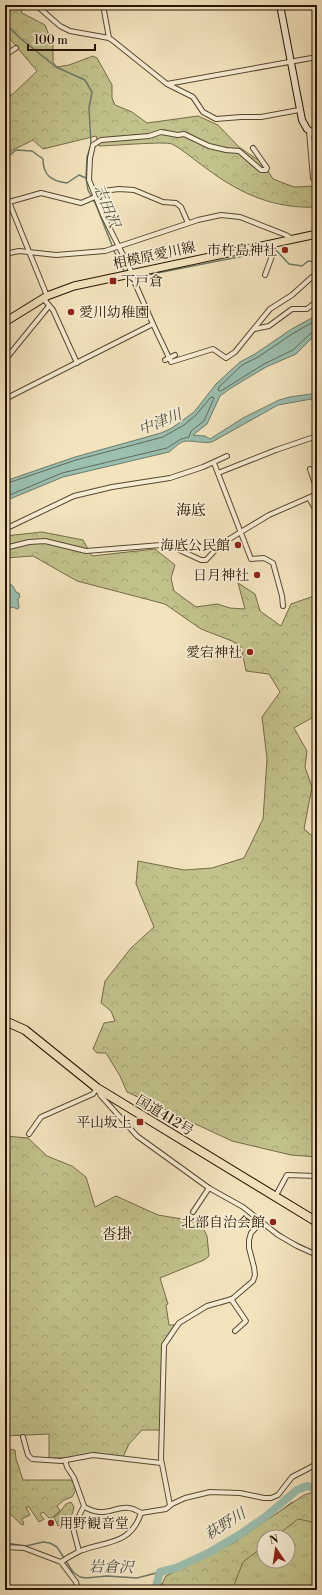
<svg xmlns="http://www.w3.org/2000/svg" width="322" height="1595" font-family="'Libre Bodoni','Noto Serif JP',serif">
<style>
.grass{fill:url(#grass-tufts);stroke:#746b47;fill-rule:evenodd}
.forest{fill:url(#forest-crowns);stroke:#746b47}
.park{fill:url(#park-dots);stroke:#746b47}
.water{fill:#9bbfb0;stroke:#6c7b6a}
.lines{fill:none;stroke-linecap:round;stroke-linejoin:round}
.shore{stroke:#606a59;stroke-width:1}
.stream{stroke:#6c7b6a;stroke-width:1.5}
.river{stroke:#9bbfb0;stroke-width:8}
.street-casing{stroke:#584831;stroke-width:6}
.secondary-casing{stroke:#251402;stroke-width:8}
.primary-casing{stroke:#251402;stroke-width:9}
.highway-casing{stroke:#251402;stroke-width:10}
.street{stroke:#f7edd5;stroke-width:4}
.secondary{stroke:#f7edd5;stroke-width:6}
.primary{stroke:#f3e4be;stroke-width:7}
.highway{stroke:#f3e4be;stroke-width:8}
.poi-dot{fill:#8f2418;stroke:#f7edd5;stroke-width:1.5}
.labels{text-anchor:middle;stroke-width:3.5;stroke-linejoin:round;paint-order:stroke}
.poi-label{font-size:14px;fill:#251402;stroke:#f7edd5;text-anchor:end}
.street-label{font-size:14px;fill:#251402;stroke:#f7edd5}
.water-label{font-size:15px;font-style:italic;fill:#4e503f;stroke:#f7edd5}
.neighbourhood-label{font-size:15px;fill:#251402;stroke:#f7edd5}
</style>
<defs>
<pattern id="grass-tufts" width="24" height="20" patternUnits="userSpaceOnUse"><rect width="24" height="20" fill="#c2c28c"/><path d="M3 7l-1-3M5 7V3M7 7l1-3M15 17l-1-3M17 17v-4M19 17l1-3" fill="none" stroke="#a7a677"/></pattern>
<pattern id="forest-crowns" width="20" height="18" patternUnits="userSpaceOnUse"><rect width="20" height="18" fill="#c2c28c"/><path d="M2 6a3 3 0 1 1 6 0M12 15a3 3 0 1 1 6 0" fill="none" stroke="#a7a677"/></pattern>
<pattern id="park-dots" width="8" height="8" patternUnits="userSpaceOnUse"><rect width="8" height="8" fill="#c2c28c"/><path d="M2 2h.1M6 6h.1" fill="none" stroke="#a7a677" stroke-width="1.8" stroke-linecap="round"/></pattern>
</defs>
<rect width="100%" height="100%" fill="#f3e4be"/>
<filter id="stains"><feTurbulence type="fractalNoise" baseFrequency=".005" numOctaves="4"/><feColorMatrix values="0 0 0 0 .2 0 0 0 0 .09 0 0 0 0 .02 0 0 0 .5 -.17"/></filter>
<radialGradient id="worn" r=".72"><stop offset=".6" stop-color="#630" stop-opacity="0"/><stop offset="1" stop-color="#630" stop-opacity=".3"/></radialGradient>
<path class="grass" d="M292,1502L317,1510V1590H158L161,1584L219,1553L238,1544ZM264,1537H288V1561H264Z"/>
<g class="forest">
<path d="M5,5H19L22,13L45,25L53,45V62L57,67L69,65L93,56L97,58L112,85V98L115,105L132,112L147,123L198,116L218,125L239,147L264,164L273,179L294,187L317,186V207C274,209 241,194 207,169C197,162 182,149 172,144C166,141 110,146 99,146L96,136L43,149L33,140L5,154V95L7,97L13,94L37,71L5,33Z"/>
<path d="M42,532L83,540L92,556L155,549L175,565L171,578L174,591L196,607L217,604L230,608L245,609L238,583L255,594L260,611L281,626L291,604L317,595V715L294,728L307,751L305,767L312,787L304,829L317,840V1157L291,1155L232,1141L127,1092L120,1076L106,1053H97L93,1049L104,1023L115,1021L111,1011L101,1003L105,981L131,948L154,927L136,884L138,861L184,870L212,868L244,858L263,819L267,759L262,717L280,692L269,674L246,671L241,647L232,641L201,629L165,604L77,581L33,556L5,558V536Z"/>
<path d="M5,1136L28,1138L47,1156L72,1166L86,1177L95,1207L116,1196L158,1215L200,1222L207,1236L209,1256L204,1260L160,1278L168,1304L166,1305L169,1325H175L162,1344L160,1430H142L129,1444L123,1457L94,1453L65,1458H49V1434L5,1436Z"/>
<path d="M5,1449L15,1450L16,1459L23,1480H71L77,1488L72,1497L64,1500L57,1506L60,1511L52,1518H49L43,1512L40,1514L44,1519L39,1522L29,1507H26L30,1515L22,1519L24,1524L22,1525L7,1511H5Z"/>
<path d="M317,1491V1523L298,1519L275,1537H264V1546L243,1562L232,1590H159L166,1576L233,1543L304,1495Z"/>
</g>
<path class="park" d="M71,1502L74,1507C72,1518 68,1521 58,1526L54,1517L59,1513L66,1504Z"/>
<g class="water">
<path d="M317,315V333L296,354L266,367L231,388L220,396L207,424L193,435L205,436L210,439L243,418L279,400L290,397L311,394L317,391V398L278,405L212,442C201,444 190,439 182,442C178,444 173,449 169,452L63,477L5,501V481L75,457L161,433L172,428L194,412L216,384L240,362L255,354L290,330Z"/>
<path d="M10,585H12L17,593H19L20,597L18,599L19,608L17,609L13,607L8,609L5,607V590Z"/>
</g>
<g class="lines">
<g class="shore">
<path d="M317,320L292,334L258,357L242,365L219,387L218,390L221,391L264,364L293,350L310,334L317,330"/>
<path d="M5,484L76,460L163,437L184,425L196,415L211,397L214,398L204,421L191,431L189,437L181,439L167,448L62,473L5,497"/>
</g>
<g class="stream">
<path d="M5,23L20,38L56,67L85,80L92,92L89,108L91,145L87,157L86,178L88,190L96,205L117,258L124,271"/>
<path d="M5,159L16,150L32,151L43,159C43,175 51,181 67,183L79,175L86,178"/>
<path d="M276,250L289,264L302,266L308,261L317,262"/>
<path d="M137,277L269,251"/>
<path d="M274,1229L288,1239L317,1253"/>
<path d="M5,1543L26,1546L43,1542L50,1543L57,1547L73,1572L80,1577L86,1578L107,1576L137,1578L160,1572"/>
</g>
<path class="river" d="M155,1590L160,1572L176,1568L210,1552L239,1535L265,1517L297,1490L307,1486L311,1487L317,1490"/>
<g class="street-casing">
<g id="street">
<path d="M36,5L60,26L70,31L109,38"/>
<path d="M103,5L109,38L112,40L167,84L317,57"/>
<path d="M5,55L16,48"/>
<path d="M167,84L193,97L203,112L216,119L241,117H261L299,110"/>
<path d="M309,131L313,178H317"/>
<path d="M5,254L19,251L56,255L105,251L198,220L221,215L240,217L286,235L292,239"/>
<path d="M265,275L272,256L271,244"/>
<path d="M47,296L9,202L41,193L81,203L95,197L103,191L119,189L134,190L163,202L176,203L181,207L188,223"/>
<path d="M43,298L53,310L77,363"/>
<path d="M153,324L171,362L213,349L226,358L235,352L270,309L292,295L312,277L317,275"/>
<path d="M254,329L269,326L292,309H307L317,301"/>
<path d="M5,360L49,306"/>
<path d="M165,360L175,355"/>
<path d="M5,399L153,324L134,281L133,275L103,215L89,180L90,158L93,145L101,140L149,136L161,132L178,135L184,134L209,146L226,150L239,151L261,170H266L267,168L253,148"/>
<path d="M214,463L251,559L264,558L273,563L282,596L283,606"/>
<path d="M310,469L317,490"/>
<path d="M218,473L276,450L317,436"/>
<path d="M309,498L317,512"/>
<path d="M5,529L74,496L112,487L170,478L203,467L227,456"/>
<path d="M5,548L29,542L45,541L86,551L161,545L175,548L201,560H206L221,544L269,515L317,494"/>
<path d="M29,1134L41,1117L93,1094L97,1088L101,1096L137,1136L209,1188L243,1207L278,1235L297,1246L317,1255"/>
<path d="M275,1197L287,1175L317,1176"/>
<path d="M193,1212L209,1188"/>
<path d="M231,1299L246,1321L235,1331"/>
<path d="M23,1437L28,1455L32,1459L61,1461L93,1455L161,1463"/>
<path d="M65,1460L67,1467L74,1478L84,1506L73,1528L79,1551"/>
<path d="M170,1505L161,1459L164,1345L179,1323L207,1306L232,1299L253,1281L255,1275L254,1267L249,1248V1240L251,1233L261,1222"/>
<path d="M84,1507C89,1509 94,1512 100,1512C114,1513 124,1501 141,1513"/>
<path d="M5,1547L24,1548L61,1562"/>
<path d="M71,1590L78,1587"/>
<path d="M78,1590L76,1582L61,1562C67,1558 74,1554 80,1551C106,1541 131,1545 141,1513L166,1509L172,1504L185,1498L210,1492L240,1493L264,1498H271L278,1495L292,1477L317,1464"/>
</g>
</g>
<g class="secondary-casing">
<path id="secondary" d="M280,5L302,120L307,129L317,136"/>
</g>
<g class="primary-casing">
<path id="primary" d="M5,322L47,296L74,286L317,234"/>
</g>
<g class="highway-casing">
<path id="highway" d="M5,1021L25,1030L97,1088L317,1222"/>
</g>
<use href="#street" class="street"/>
<use href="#secondary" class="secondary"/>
<use href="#primary" class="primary"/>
<use href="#highway" class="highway"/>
</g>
<g class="poi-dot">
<circle cx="285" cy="250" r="4"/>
<rect x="109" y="277" width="8" height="8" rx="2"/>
<circle cx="71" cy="312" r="4"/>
<circle cx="238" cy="545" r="4"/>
<circle cx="257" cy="575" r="4"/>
<circle cx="250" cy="652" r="4"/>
<rect x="136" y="1118" width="8" height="8" rx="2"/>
<circle cx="273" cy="1222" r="4"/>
<circle cx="51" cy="1523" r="4"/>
</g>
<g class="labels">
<g class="poi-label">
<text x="277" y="255">市杵島神社</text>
<text x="121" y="286" text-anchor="start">下戸倉</text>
<text x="79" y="317" text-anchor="start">愛川幼稚園</text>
<text x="230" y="550">海底公民館</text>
<text x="249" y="580">日月神社</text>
<text x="242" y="657">愛宕神社</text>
<text x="132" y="1127">平山坂上</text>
<text x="265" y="1227">北部自治会館</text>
<text x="59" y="1528" text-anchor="start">用野観音堂</text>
</g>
<g class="street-label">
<text transform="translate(154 255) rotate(-12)" y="5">相模原愛川線</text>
<text transform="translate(165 1115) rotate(31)" y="5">国道412号</text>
</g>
<g class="water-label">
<text transform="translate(107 206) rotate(68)" y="5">志田沢</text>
<text transform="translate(160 422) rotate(-22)" y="5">中津川</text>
<text transform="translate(225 1524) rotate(-32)" y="5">萩野川</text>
<text transform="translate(111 1567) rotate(1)" y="5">岩倉沢</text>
</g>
<g class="neighbourhood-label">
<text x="191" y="515">海底</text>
<text x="117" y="1239">沓掛</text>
</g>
</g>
<rect width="322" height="1595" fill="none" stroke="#f3e4be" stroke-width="20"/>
<rect x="6" y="6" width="310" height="1583" fill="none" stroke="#251402" stroke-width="2"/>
<rect x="10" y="10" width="302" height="1575" fill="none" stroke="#251402"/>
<g transform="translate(276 1549) rotate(347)"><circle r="19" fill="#f7edd5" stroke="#a39681"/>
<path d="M0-3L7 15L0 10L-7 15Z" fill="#8f2418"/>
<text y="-6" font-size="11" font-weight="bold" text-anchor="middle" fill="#251402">N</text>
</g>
<path d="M28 44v6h67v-6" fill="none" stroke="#251402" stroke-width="2"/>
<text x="34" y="44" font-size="12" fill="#251402" stroke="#f7edd5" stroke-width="3" paint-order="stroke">100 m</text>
<rect width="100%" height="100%" filter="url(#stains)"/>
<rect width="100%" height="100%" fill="url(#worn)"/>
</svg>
